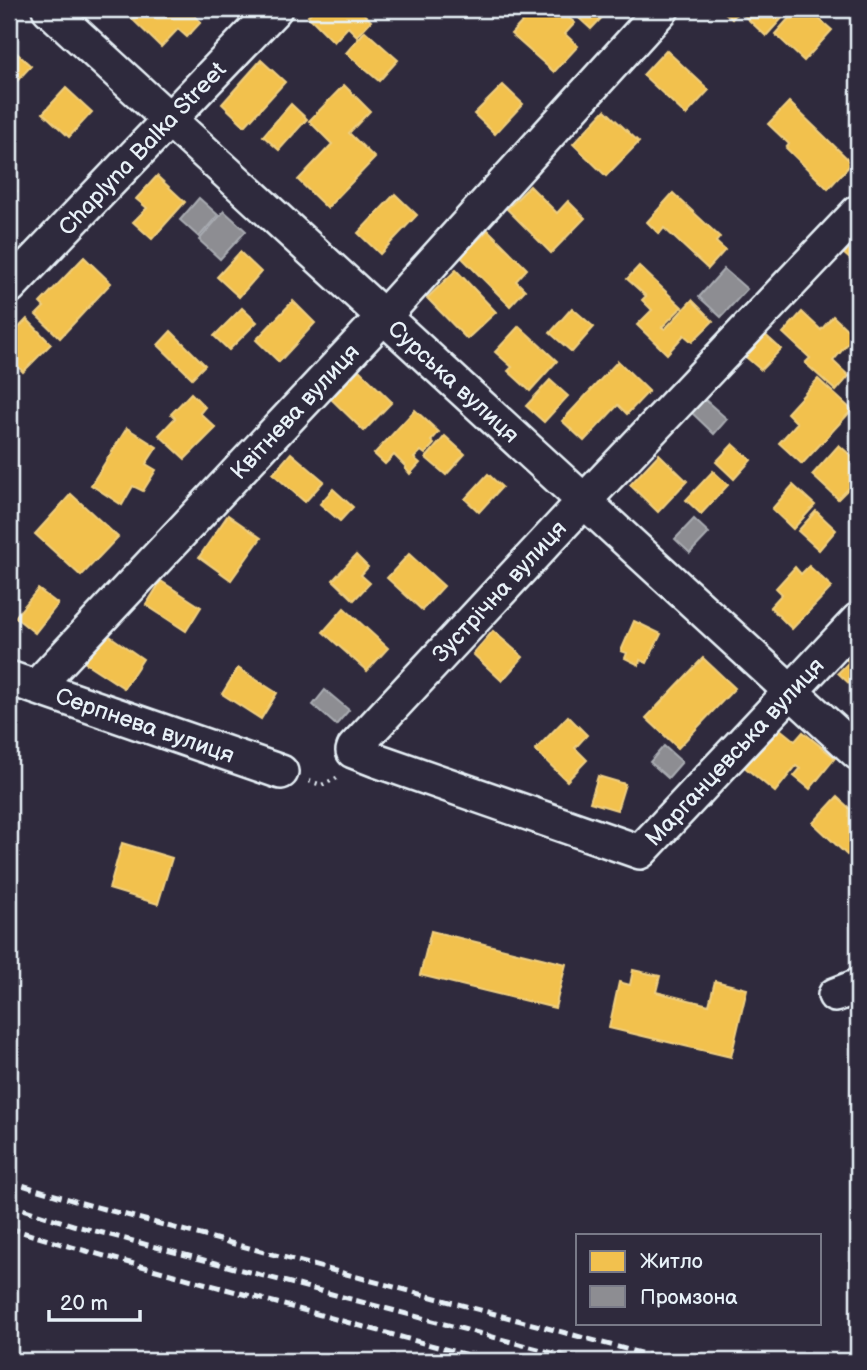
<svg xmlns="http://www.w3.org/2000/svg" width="867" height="1370" font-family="'Balsamiq Sans',sans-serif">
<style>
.homes{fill:#f2c14e;stroke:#efcf81;stroke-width:2}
.industry{fill:#8d8d92;stroke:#a8abb1;stroke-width:2}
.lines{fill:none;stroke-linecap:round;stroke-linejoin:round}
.street-casing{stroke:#e8f1f8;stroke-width:38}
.path{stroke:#e8f1f8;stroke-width:4.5;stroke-dasharray:2 5;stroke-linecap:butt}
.street{stroke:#2f2a3d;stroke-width:33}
.rail{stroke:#e8f1f8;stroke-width:5;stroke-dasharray:10 5;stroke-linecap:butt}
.labels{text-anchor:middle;stroke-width:7;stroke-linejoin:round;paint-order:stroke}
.street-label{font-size:23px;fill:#e8f1f8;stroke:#2f2a3d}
</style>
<rect width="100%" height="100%" fill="#2f2a3d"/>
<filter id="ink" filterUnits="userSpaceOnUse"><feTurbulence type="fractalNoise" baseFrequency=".0143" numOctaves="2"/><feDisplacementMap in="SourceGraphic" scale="14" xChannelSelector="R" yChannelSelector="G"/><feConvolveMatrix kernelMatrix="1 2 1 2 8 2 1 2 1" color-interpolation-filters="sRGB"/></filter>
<g filter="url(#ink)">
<g class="homes">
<path d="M141,9H198L193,14L201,22L187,37L178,29L161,47L132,19Z"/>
<path d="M314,9H359L371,21L357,36L348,27L334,42L308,16Z"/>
<path d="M534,9H559L575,23L565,34L578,46L554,72L511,34Z"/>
<path d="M569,9H610L591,29Z"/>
<path d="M721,9H776L784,16L766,36L739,11L732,19Z"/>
<path d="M797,9H808L832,30L804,61L775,34Z"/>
<path d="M9,22L16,28L9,35Z"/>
<path d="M365,31L398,60L379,81L346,53Z"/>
<path d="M9,46L31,66L16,82L9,75Z"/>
<path d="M666,50L709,90L686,115L643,75Z"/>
<path d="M261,60L285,82L245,126L222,104Z"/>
<path d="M344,85L370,111L349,133L375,158L327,208L298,180L332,144L309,121Z"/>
<path d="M503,85L523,104L495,134L474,114Z"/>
<path d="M66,88L92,112L69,137L43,113Z"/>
<path d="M789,102L852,163L828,189L786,148L789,144L768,124Z"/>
<path d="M291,104L307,119L279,150L263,136Z"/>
<path d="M605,110L639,142L606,176L573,144Z"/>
<path d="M157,176L185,202L152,239L133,222L147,208L136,199Z"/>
<path d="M9,184L17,191L9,200Z"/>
<path d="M530,186L557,213L568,201L585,218L551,253L507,209Z"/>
<path d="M673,193L720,237L716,242L725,250L708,269L664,228L659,234L647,222Z"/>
<path d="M395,194L417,215L380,254L358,233Z"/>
<path d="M488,230L527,269L516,281L525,290L510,306L461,257Z"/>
<path d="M858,237V266L844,254Z"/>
<path d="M240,252L261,272L239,297L217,277Z"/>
<path d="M84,257L111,283L60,338L36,315L44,307L40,303Z"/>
<path d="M639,266L682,307L662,327L665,329L692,300L713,321L692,342L684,335L667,354L637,325L652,310L642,300L646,296L627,279Z"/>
<path d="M456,270L496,312L467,339L427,298Z"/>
<path d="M293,301L315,323L279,362L256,340Z"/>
<path d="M242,308L257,322L229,350L214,336Z"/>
<path d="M572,308L594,327L572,352L550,333Z"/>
<path d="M802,312L821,330L833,316L854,336L833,361L849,376L836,391L805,363L810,358L783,333Z"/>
<path d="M27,319L51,344L23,372L9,357V338Z"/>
<path d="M519,326L557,361L530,391L508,371L512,367L495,352Z"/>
<path d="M171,331L205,365L192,378L158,345Z"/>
<path d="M761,331L781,349L761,370L741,353Z"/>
<path d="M618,361L649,391L627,414L618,405L584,441L562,421Z"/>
<path d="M359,370L392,402L364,431L331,399Z"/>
<path d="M818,379L852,410L802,464L779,443L797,423L787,413Z"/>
<path d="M550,380L568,396L544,422L526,406Z"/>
<path d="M191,393L205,407L200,413L216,428L185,459L159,435L175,418L171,414Z"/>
<path d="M415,410L439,432L431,441L434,444L425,454L421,451L414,458L420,463L410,474L405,468L406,467L394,455L385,464L374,454Z"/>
<path d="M127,428L157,447L146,464L156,470L143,491L133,486L122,505L91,485Z"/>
<path d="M445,436L465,454L446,475L426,458Z"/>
<path d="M733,444L751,460L734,479L716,462Z"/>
<path d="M839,445L858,462V493L857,495L849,488L838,499L812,475Z"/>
<path d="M291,453L324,481L305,502L273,474Z"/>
<path d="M659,454L687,481L658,512L630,485Z"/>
<path d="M713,471L728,485L701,514L686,500Z"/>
<path d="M488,474L502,487L479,512L465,499Z"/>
<path d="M793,485L815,505L793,529L772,509Z"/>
<path d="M333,489L353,507L340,521L320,504Z"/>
<path d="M71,494L118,537L81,576L35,534Z"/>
<path d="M816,511L836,530L819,550L798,531Z"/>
<path d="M228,515L261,538L231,580L199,557Z"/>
<path d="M409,554L444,586L422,610L387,578Z"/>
<path d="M356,555L368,567L361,575L370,583L354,600L333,580Z"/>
<path d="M809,566L832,587L792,629L770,607L782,594L776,588L795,567L801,574Z"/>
<path d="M161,581L201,607L186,631L146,605Z"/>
<path d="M38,589L58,604L35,633L15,617Z"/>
<path d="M344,608L388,648L367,671L323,632Z"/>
<path d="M634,621L661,634L647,663L640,660L639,665L625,658L627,653L621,651Z"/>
<path d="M493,631L523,657L502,681L473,654Z"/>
<path d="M104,632L143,659L124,688L84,662Z"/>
<path d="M858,641V692L838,673L849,662L844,657Z"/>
<path d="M703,658L735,688L678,748L646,718Z"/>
<path d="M238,668L277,693L261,719L222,694Z"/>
<path d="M568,716L587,735L575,748L587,760L567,781L535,750Z"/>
<path d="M775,725L795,741L803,732L835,758L810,789L794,776L800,769L796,766L775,792L742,765Z"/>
<path d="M598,776L625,784L617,810L590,802Z"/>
<path d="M837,797L858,816V829L852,835L858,841V843L847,855L813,823Z"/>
<path d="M122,843L172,858L158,904L109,889Z"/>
<path d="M431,931L566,964L555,1008L420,975Z"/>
<path d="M633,970L660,976L656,992L709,1005L715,981L747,989L731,1057L609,1028L619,982L630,985Z"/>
</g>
<g class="industry">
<path d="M199,198L218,215L199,237L180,220Z"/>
<path d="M224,211L246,231L220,259L199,240Z"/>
<path d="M724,269L747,289L721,317L699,297Z"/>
<path d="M703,398L727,419L714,434L691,412Z"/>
<path d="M694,519L709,533L690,553L675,539Z"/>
<path d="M325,690L349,710L336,725L313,705Z"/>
<path d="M664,746L682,762L668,778L650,762Z"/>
</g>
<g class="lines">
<g class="street-casing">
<g id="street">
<path id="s1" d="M49,9L858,753"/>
<path id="s2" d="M858,212L585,500L354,748L353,751L376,760L640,852L858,620"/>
<path id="s3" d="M9,287L275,9"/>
<path id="s4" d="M9,678L281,772"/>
<path id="s5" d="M36,687L384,316L662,9"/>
<path d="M835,995L858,986"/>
</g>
</g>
<path class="path" d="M309,781L322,785L337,778"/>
<use href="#street" class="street"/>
<g class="rail">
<path d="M9,1181L78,1202L670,1361"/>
<path d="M9,1205L73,1225L583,1361"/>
<path d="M9,1228L68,1246L489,1361"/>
</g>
</g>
</g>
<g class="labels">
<g class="street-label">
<text dy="8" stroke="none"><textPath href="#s3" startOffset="192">Chaplyna Balka Street</textPath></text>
<text dy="8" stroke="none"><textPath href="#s1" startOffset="550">Сурська вулиця</textPath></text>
<text dy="8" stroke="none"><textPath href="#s5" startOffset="378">Квітнева вулиця</textPath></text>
<text transform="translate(499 591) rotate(-47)" y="8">Зустрічна вулиця</text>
<text dy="8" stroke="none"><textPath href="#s4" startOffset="144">Серпнева вулиця</textPath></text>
<text dy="8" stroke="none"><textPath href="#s2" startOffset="1181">Марганцевська вулиця</textPath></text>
</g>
</g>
<rect width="867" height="1370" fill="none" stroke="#2f2a3d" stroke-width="35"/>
<rect x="18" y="18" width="832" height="1335" fill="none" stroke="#e8f1f8" stroke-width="2.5" filter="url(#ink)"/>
<rect x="576" y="1234" width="245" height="91" fill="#2f2a3d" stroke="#797a88" stroke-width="2"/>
<rect x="590" y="1251" width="35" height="21" fill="#f2c14e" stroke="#797a88" stroke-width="2"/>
<text x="640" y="1268" font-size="21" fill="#e8f1f8">Житло</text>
<rect x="590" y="1286" width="35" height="21" fill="#8d8d92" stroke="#797a88" stroke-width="2"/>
<text x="640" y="1304" font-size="21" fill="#e8f1f8">Промзона</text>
<path d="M49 1310v10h91v-10" fill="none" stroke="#e8f1f8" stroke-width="3.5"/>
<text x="60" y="1310" font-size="21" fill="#e8f1f8" stroke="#2f2a3d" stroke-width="5" paint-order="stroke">20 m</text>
</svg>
